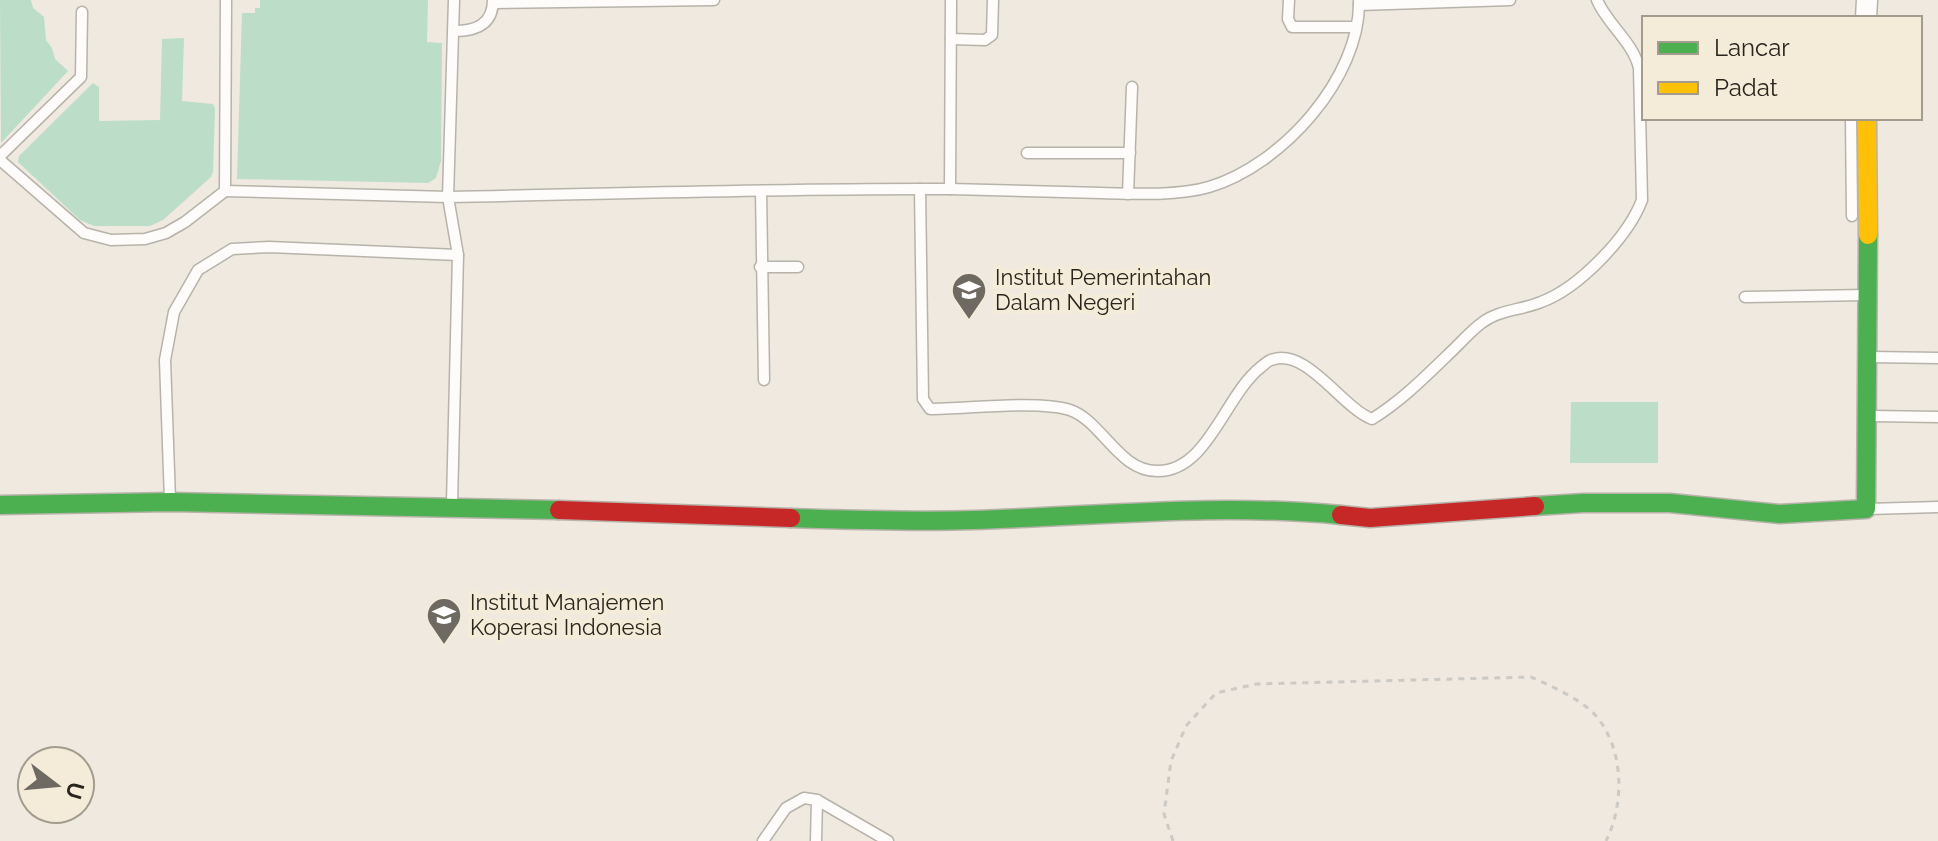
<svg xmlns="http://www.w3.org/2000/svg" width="1938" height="841" font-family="Raleway,sans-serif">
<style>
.green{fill:#bcdec9}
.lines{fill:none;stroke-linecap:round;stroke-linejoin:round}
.lane-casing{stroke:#b7b3ab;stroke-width:13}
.street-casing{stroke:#b7b3ab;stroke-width:23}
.fast-casing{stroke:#b7b3ab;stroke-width:21}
.slow-casing{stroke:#b7b3ab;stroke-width:21}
.jam-casing{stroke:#b7b3ab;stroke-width:21}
.path{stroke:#cccac5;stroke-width:3;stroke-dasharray:6 6;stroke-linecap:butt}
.lane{stroke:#fdfcfa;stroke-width:10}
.street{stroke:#fdfcfa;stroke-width:20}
.fast{stroke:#4caf50;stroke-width:18}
.slow{stroke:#ffc107;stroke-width:18}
.jam{stroke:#c62828;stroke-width:18}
.labels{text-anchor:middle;stroke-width:8;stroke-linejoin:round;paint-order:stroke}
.poi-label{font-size:22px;fill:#29251e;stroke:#f5ebd9;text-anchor:start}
</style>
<rect width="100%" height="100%" fill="#efe9df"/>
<g class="green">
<path d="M0,0H31L33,8L44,17L46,40L52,48L55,59L68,71L1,143Z"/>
<path d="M260,0H428L427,42L442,43L441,161L436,178L428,183L237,179L242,13H255V8H260Z"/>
<path d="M184,38L182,101L213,104L215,108L213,172L211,177L163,220L150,226H94L80,220L18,162L19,156L93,83L99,87V121L160,120L162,39Z"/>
<path d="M1571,402H1658V463H1570Z"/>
</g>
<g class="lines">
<g class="lane-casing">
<g id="lane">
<path d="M1289,0L1288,19L1292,27H1356"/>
<path d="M494,3L714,0"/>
<path d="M1359,5L1510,0"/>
<path d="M454,31C475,31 493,25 493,0"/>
<path d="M951,39L985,40L992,35L993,0"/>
<path d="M1851,118L1852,216"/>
<path d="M1027,153H1130"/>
<path d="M0,156L81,77L82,12"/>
<path d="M0,160L84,233L111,240L145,239L166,233L185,222L225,191L226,0"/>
<path d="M920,189L923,399L930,409C967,409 1037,400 1070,410C1102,421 1119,472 1158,471C1208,471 1225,395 1261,367C1264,365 1267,361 1271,360C1306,346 1342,408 1372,419C1403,400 1429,373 1456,347C1464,339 1473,329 1483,322C1499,310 1522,310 1541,302C1579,288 1628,237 1642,200L1639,68C1633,42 1607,24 1597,0"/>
<path d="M950,189L951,0"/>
<path d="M225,191L448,197L454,0"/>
<path d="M761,191L764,380"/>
<path d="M1128,194L1132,87"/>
<path d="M760,267H798"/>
<path d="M1745,297L1866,295"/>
<path d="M1871,357L1938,358"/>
<path d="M1872,416L1938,417"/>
<path d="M170,500L165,360L174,312L198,270L232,249L269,247L458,255"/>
<path d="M452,503L458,255L448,197C615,194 783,188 950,189C1000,190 1051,192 1101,193C1134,194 1178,196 1209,187C1281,166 1361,78 1359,0"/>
<path d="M1868,509L1938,507"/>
<path d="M817,800L888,841"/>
<path d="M763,841L786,808L804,798L817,800L816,841"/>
</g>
</g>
<g class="street-casing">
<path id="street" d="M1866,18L1867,0"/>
</g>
<g class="fast-casing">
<g id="fast">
<path d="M0,505L171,502L559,510"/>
<path d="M1535,506L1583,503H1670L1780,514L1866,509L1868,235"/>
<path d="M791,518C852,520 913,522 974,520C1097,516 1219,503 1341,515"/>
</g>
</g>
<g class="slow-casing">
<path id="slow" d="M1867,118L1868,235"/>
</g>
<g class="jam-casing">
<g id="jam">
<path d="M559,510L791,518"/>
<path d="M1341,515L1370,518L1535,506"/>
</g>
</g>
<path class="path" d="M1173,841L1164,814L1171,761L1186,726L1216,693L1256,684L1531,677C1553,687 1586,701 1600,721C1624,754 1624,805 1606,841"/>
<use href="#lane" class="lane"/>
<use href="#street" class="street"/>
<use href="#fast" class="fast"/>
<use href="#slow" class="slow"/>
<use href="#jam" class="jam"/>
</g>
<defs>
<g id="university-pin" transform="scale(1.8)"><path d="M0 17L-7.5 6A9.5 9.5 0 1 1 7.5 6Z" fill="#6e6a62" stroke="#f5ebd9"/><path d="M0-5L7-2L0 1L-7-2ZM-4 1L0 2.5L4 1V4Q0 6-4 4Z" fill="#fff"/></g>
</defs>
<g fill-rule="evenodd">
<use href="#university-pin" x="969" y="290"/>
<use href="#university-pin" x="444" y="615"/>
</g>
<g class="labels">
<g class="poi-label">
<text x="995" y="285">Institut Pemerintahan<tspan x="995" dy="25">Dalam Negeri</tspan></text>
<text x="470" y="610">Institut Manajemen<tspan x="470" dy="25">Koperasi Indonesia</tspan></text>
</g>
</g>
<rect x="1642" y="16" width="280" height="104" fill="#f5ebd9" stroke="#a39c8e" stroke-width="2"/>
<rect x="1658" y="42" width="40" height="12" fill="#4caf50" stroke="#a39c8e" stroke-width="2"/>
<text x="1714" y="56" font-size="24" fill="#29251e">Lancar</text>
<rect x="1658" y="82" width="40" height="12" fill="#ffc107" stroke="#a39c8e" stroke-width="2"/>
<text x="1714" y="96" font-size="24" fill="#29251e">Padat</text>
<g transform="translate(56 785) rotate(106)"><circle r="38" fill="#f5ebd9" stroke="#a39c8e" stroke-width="2"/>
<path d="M0-6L14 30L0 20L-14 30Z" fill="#6e6a62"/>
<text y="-12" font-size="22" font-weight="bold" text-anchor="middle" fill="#29251e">U</text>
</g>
</svg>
